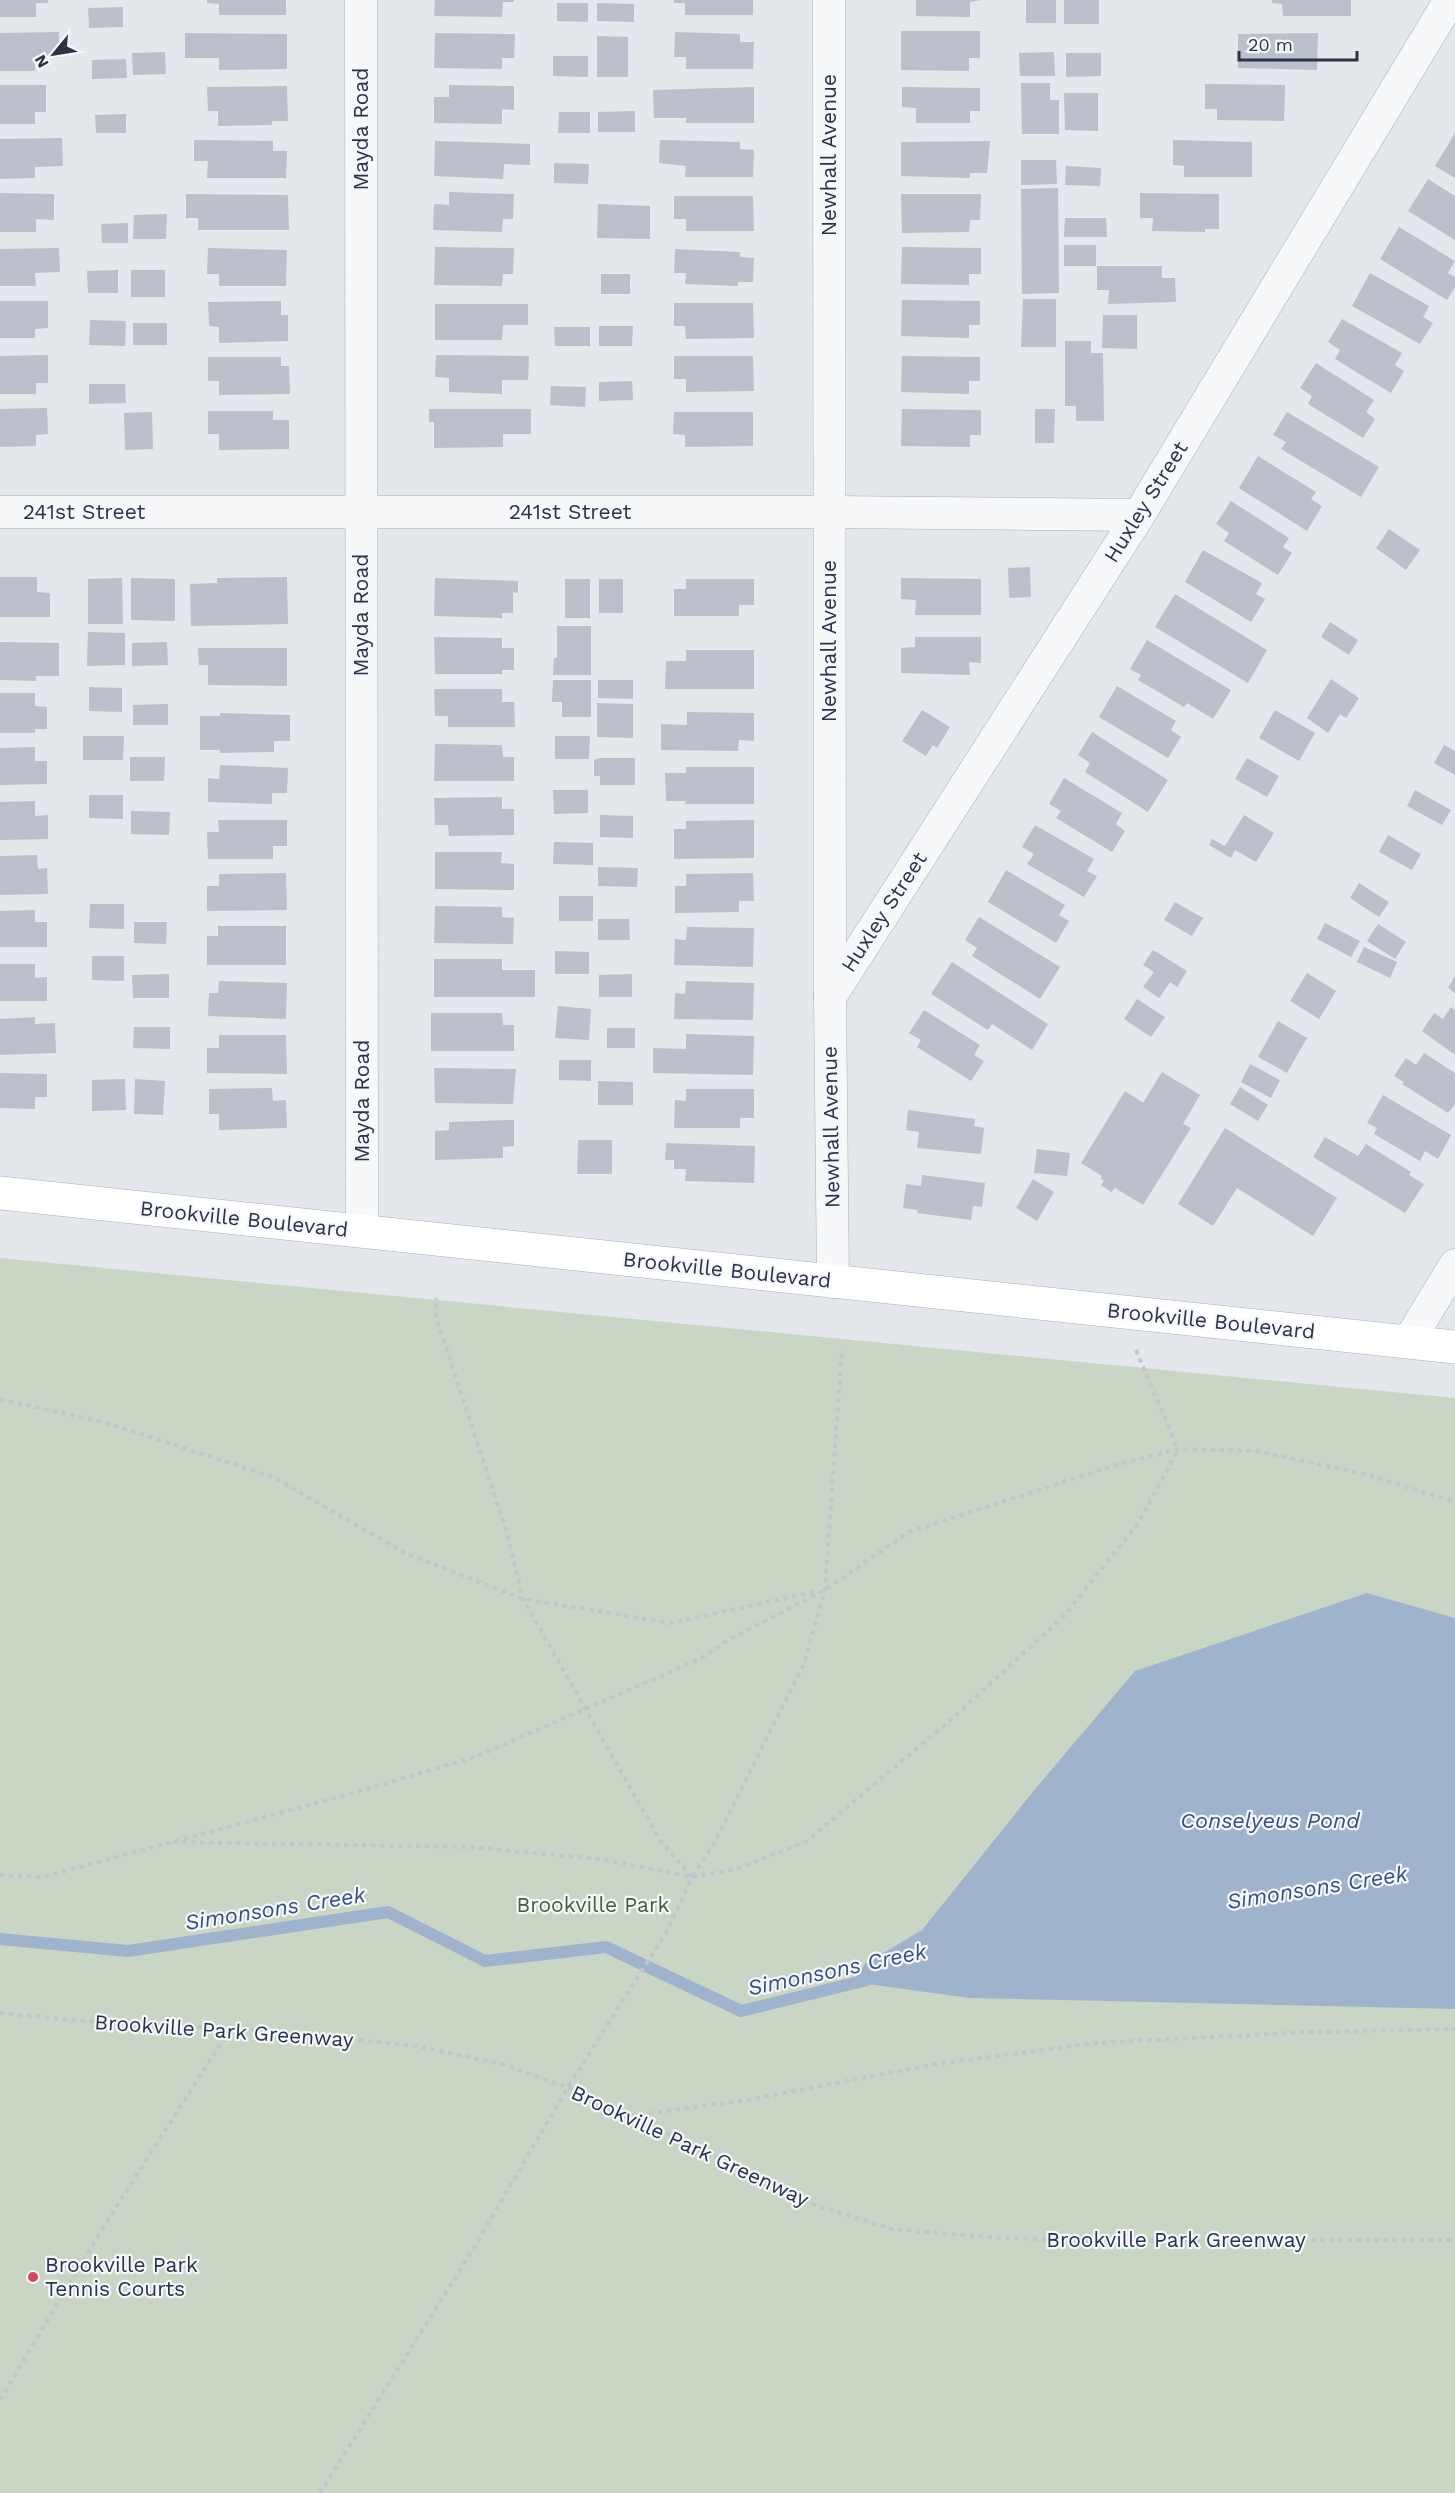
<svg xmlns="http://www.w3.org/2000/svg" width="1455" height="2493" font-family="'Work Sans',sans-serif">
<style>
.green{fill:#c9d6c5}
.water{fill:#9fb4cc}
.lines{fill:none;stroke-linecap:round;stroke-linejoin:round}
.stream{stroke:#9fb4cc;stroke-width:12}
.building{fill:#bbc0ca}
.street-casing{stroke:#a9aeb7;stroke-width:33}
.secondary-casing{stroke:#a9aeb7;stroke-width:34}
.path{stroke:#c2c5cb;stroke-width:4;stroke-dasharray:4.5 4.5;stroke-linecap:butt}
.street{stroke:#f7f8fa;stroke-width:32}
.secondary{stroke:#fff;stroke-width:33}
.poi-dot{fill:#d1495b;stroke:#f4f6f9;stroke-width:2}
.labels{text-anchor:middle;stroke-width:4.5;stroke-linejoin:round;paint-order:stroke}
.street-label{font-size:21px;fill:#2b3445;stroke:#f4f6f9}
.park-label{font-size:21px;fill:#3f6138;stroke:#f4f6f9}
.poi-label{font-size:21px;fill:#2b3445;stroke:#f4f6f9;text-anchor:start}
.water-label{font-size:22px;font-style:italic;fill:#34527a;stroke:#f4f6f9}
</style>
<rect width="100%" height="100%" fill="#e4e7ec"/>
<path class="green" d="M0,1258L1455,1398V2493H0Z"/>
<path class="water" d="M1367,1593L1455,1618V2009L969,1998L853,1982L865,1964L922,1930L1031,1794L1135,1671Z"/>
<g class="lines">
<path class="stream" d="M0,1939L128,1951L388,1912L485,1961L606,1947L741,2011L867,1980"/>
</g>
<g class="building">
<path d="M0,0H48V3H36V17H0Z"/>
<path d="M207,0H286V15H219V4L207,3Z"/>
<path d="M435,0H514V2H503L502,17L434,16Z"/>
<path d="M674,0H753V15H685V3H674Z"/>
<path d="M916,0H981L970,2V17L916,16Z"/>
<rect x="1026" y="0" width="30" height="23"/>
<rect x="1064" y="0" width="35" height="24"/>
<path d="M1272,0H1351V16H1283L1282,4L1272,3Z"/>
<path d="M557,3H588V22L557,21Z"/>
<path d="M597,3L634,4V22L597,21Z"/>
<path d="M123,7V27L89,28L88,8Z"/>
<path d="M901,31H980V58H969V71L901,70Z"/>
<path d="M59,32V58H35V71H0V33Z"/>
<path d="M675,32L740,34V42H754L753,69H686V57H674Z"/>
<path d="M185,33L287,34V69L219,70V58H185Z"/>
<path d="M435,33L515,34L514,58H502V69L434,68Z"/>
<path d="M1318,33L1317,70L1238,68V34Z"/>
<path d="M597,36L628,37V77H597Z"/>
<path d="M165,52L166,74L133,75L132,53Z"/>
<path d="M1054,52L1055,76H1020L1019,53Z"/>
<path d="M1066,53H1101V76L1066,77Z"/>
<path d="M553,56H588V77L553,76Z"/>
<path d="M126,59L127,78L92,79V60Z"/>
<path d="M1021,83H1050V100H1059V134H1022Z"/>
<path d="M1205,84L1285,85L1284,121L1217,120V109H1205Z"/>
<path d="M0,85H46V112H35V124H0Z"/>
<path d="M449,85L514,86V110L502,109V124L434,123V97H449Z"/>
<path d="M287,86L288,121H272V125L218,126V111H208L207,87Z"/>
<path d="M754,87V123H686V118H654L653,90Z"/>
<path d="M902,87L980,88V111H970V123H916V108L902,107Z"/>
<path d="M1064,93H1098V131L1065,130Z"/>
<path d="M635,111V132H598V112Z"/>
<path d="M559,112H590V133H558Z"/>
<path d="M126,114V133H96L95,115Z"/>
<path d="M1455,133V178L1435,166Z"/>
<path d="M62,138L63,166L35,167V178L0,179V139Z"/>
<path d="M194,140L273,141V151H287L286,178H207L208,161H194Z"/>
<path d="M660,140L740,142V149L754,150L753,177H685L686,166L659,163Z"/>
<path d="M1173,140L1252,142V177H1184V166L1173,165Z"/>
<path d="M435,141L530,144V165L504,164L503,179L434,176Z"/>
<path d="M990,141L987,173H970V178L901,176V142Z"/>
<path d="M1021,160H1056L1057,184L1021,185Z"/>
<path d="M554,163L589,164L588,184L554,183Z"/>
<path d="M1066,166L1101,168L1100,186L1065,185Z"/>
<path d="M1428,179L1455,196V240L1408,211Z"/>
<path d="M1058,188L1059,293L1022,294L1021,189Z"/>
<path d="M449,192L514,194L513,219H503L502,232L433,230L434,204L449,205Z"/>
<path d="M0,193L54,194V220L36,219V232H0Z"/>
<path d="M1140,193L1219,194V229H1205V232L1152,231L1153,218H1140Z"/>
<path d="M186,194L288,195L289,230H198V218H186Z"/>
<path d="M901,194H981L980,220H970L969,232L902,233Z"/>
<path d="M674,196H753L754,231H686V219H674Z"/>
<path d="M598,204L650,206V239L597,238Z"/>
<path d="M167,214L166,239H133L134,215Z"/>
<path d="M1065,218H1106L1107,237H1064Z"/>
<path d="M128,223V243H102L101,224Z"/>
<path d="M1399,227L1455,261L1448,273L1455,277V287L1447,300L1380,259Z"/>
<rect x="1064" y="245" width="32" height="21"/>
<path d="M435,247L514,248L513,274H503L502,286L434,285Z"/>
<path d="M902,247L981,248V274H969V285L901,284Z"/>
<path d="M59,248L60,272L35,273L36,286H0V249Z"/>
<path d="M208,248L287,250L286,286H219V274H207Z"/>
<path d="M675,249L740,252V257L754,258L753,282H738V286L685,284L686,273H674Z"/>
<path d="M1097,266H1162V278H1175L1176,302L1108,304L1109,290H1097Z"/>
<path d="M118,270V293H88L87,271Z"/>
<rect x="131" y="270" width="34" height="27"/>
<path d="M1370,273L1429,306L1423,317L1433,323L1420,344L1352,306Z"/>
<rect x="601" y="274" width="29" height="20"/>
<path d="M1023,299H1056V347H1021Z"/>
<path d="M902,300L980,301V325H969V338L901,336Z"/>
<path d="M0,301H48V328L35,329V338H0Z"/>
<path d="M281,301V315H288V341L219,343V327L209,326L208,302Z"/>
<path d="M674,303H753L754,338L686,339L685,326H674Z"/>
<path d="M435,304H528V325H503L502,340H435Z"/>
<path d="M1103,315H1137V349L1102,348Z"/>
<path d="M1342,319L1402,353L1395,365L1404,371L1391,393L1335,359L1340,350L1328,342Z"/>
<path d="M90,320L126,321L125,346L89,345Z"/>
<rect x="133" y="323" width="34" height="22"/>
<path d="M599,326H633L632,346H599Z"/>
<path d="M554,327H590V346H555Z"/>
<path d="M1065,341H1091V353H1103L1104,421H1076V406H1065Z"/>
<path d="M48,355V383H36V394H0V356Z"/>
<path d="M436,355L529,356L528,380H502V394L449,392V378L435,377Z"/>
<path d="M674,356H753L754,391L686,392V379H674Z"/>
<path d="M902,356L980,357V381H969V394L901,392Z"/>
<path d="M208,357H281V366H289L290,394L219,395V381H208Z"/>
<path d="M1316,363L1374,400L1366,412L1375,419L1363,438L1308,404L1312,396L1300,388Z"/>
<path d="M632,381L633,400L599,401V382Z"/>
<path d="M89,384H125L126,403L89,404Z"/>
<path d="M551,386L586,387L585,407L550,405Z"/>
<path d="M47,408L48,434L36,435V446L0,447V409Z"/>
<path d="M429,409H531V434H503V447L434,448V422H429Z"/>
<path d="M902,409L981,410V435H970V447L901,446Z"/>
<path d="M1035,409H1055L1054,443H1035Z"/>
<path d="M208,411H273V420H289V449L219,450V434H208Z"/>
<path d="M152,412L153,449L125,450L124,413Z"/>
<path d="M674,412H753V446L685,447V435L673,434Z"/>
<path d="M1287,412L1379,467L1361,497L1281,449L1286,442L1273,435Z"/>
<path d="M1258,456L1316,492L1311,499L1322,506L1307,531L1239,488Z"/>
<path d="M1231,501L1289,538L1283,547L1292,553L1278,575L1224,541L1229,533L1216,524Z"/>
<path d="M1389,529L1420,550L1406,570L1376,548Z"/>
<path d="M1203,550L1262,583L1256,594L1265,599L1251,622L1185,582Z"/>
<path d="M1030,567L1031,597L1009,598L1008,568Z"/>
<path d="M0,577H37V592L50,593V617H0Z"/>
<path d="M287,577L288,624L191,626L190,584L217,583V578Z"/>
<path d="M122,578L123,624H88V579Z"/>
<path d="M131,578L175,579V621L131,620Z"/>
<path d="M435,578L518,581V593L513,592V613H502V618L434,616Z"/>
<path d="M901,578L981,579V615H915L916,600L901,599Z"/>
<rect x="565" y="579" width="25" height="39"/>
<rect x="599" y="579" width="24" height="34"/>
<path d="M686,579H754V605H739V616H674V589H686Z"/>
<path d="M1175,594L1267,650L1248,683L1155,627Z"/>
<path d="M1330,622L1358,640L1349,655L1321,637Z"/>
<path d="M557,626H591V675H553L554,658H557Z"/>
<path d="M88,632L125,633V665L87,666Z"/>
<path d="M434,637L502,638V648H514V670H502V674H435Z"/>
<path d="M915,637H981V663L969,662L970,675L901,673V648L915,647Z"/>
<path d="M1147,640L1231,690L1213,719L1187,703L1184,707L1138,680L1141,675L1130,669Z"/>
<path d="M0,642L59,643V676H36V681L0,680Z"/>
<path d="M167,642L168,665L132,666V643Z"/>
<path d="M198,648H287V686L208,685V665H199Z"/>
<path d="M686,650H754V689H665L666,661H686Z"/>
<path d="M1331,679L1359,698L1346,718L1340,714L1328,733L1307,718Z"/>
<path d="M553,680H591V717H562V702H552Z"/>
<path d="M598,680H633V699L598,698Z"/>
<path d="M1117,686L1176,721L1171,730L1181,737L1168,758L1099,717Z"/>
<path d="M89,687L122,688V712L89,711Z"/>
<path d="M434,689H502V702H514L515,727H448V716H435Z"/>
<path d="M0,693H35V706L47,707V729H35V733H0Z"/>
<path d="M597,703L633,704V738L597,737Z"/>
<path d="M168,704V725H133V705Z"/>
<path d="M922,710L950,727L937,748L933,745L926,756L902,741Z"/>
<path d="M1275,710L1315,733L1299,761L1259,738Z"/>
<path d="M687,712L754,713V741L739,740L738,751L661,750V724L687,725Z"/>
<path d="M220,713L290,715V741H274V752L220,753V750H200V716H220Z"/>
<path d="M1092,732L1168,780L1148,812L1085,772L1090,763L1078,755Z"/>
<path d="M83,736H124L123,760H83Z"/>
<path d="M555,736H590L589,759H555Z"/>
<path d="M435,744L502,745L503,757H514V781H434Z"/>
<path d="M1444,745L1455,751V775L1434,763Z"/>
<path d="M35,747V761H47V784L0,785V748Z"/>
<path d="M130,757H165L164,781H130Z"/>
<path d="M600,758H635V785H600V776H594V760Z"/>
<path d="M1247,758L1279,776L1267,797L1235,779Z"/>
<path d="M220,765L288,768L287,793H272V804L208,802V778L219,779Z"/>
<path d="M686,767H754V804H685L686,801H666L665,773H686Z"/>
<path d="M1064,778L1122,813L1116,824L1125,831L1112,852L1056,818L1061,811L1049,804Z"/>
<path d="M553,790H588V813L554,814Z"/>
<path d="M1415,790L1451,810L1442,825L1407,806Z"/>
<path d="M89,795H123V819L89,818Z"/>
<path d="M502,797V809H514V835L449,836L448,825H435L434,798Z"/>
<path d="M35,801V816L48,815V839L0,840V802Z"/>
<path d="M131,811L170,812L169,835L131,834Z"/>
<path d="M600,815L633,816V838L600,837Z"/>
<path d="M1244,815L1274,833L1256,862L1235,850L1231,858L1209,845L1212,839L1225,846Z"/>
<path d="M218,820H287V846H273V859H208L207,832H219Z"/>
<path d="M754,820V858L674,859V829H686V821Z"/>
<path d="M1035,825L1094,859L1087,871L1097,876L1084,897L1027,864L1034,854L1022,847Z"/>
<path d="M1388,835L1421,854L1412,870L1379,852Z"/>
<path d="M554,842L593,843V865L553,864Z"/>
<path d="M435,852H502L501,863L514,864V890L435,889Z"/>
<path d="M37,855L38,869L47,868L48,894L0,895V856Z"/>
<path d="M598,867L638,868L637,887L598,886Z"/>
<path d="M1006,870L1065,905L1059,915L1069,921L1056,943L988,902Z"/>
<path d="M286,873L287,910L207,911V886H219V874Z"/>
<path d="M753,873L754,901H739V912L675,913V886H686V874Z"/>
<path d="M1359,883L1389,902L1379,917L1350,898Z"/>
<rect x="559" y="896" width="34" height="25"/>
<path d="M1175,902L1203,918L1192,936L1164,920Z"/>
<path d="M90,904H124V929L89,928Z"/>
<path d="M435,906L502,907V917L514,918L513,944L434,943Z"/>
<path d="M35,910V922H47V947H0V911Z"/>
<path d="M979,917L1060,967L1040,999L972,956L977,948L965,940Z"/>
<path d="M598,919H629L630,940H598Z"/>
<path d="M134,922H167L166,944L134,943Z"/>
<path d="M1325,923L1360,941L1351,957L1317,939Z"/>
<path d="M1378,924L1406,942L1395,959L1367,941Z"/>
<path d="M218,926H286V965H207V936H218Z"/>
<path d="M687,927L754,928L753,967L674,965L675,939L686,940Z"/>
<path d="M1364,947L1397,962L1390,978L1357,962Z"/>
<path d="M1153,950L1187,971L1177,987L1170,982L1159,998L1143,987L1154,972L1143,965Z"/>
<path d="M555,951L589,952V974H555Z"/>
<path d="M92,956H124V981L92,980Z"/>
<path d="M434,959H502V970H535V997H434Z"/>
<path d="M952,962L1048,1024L1032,1050L992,1024L988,1030L931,994Z"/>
<path d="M0,964H35V978L47,977V1001H0Z"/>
<path d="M1307,973L1336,991L1319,1019L1290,1001Z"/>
<path d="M169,974V998H133L132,975Z"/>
<path d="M632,974V997H599V975Z"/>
<path d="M1455,976V993L1448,988Z"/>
<path d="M219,981L287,983L286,1019L208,1016L209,993H218Z"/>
<path d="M686,981L754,983L753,1020L674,1019L675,993L685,994Z"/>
<path d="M1137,999L1165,1017L1151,1037L1124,1019Z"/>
<path d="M558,1006L591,1009L589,1040L555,1038Z"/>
<path d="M1451,1007L1455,1010V1055L1422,1031L1434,1013L1443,1019Z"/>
<path d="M924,1010L980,1045L974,1055L984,1061L971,1081L917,1047L921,1040L909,1033Z"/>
<path d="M431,1013H502L503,1025H514V1051H431Z"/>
<path d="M35,1017V1024L55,1023L56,1053L0,1055V1019Z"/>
<path d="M1278,1021L1307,1038L1287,1073L1258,1057Z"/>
<path d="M134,1027H170V1049L133,1048Z"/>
<rect x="607" y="1028" width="28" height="20"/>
<path d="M686,1034L754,1036L753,1075L653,1073V1048L686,1049Z"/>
<path d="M219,1035H286L287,1074L207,1073V1048H219Z"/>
<path d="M1424,1053L1455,1073V1104L1448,1113L1402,1084L1404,1082L1394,1076L1406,1058L1416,1065Z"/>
<path d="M559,1060H591V1081L559,1080Z"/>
<path d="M1250,1064L1280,1080L1271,1098L1241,1082Z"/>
<path d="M434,1068L516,1069L513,1104L435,1103Z"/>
<path d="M1162,1072L1200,1095L1183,1124L1191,1128L1143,1205L1115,1188L1111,1192L1101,1185L1104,1181L1101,1179L1102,1176L1081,1163L1125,1091L1143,1103Z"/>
<path d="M0,1073L47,1074V1097H35V1109L0,1108Z"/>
<path d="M125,1079L126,1110L92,1111V1080Z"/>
<path d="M135,1079L165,1081L163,1115L134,1114Z"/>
<path d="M598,1081L633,1082V1105H598Z"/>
<path d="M1240,1087L1268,1105L1258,1121L1230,1104Z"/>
<path d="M272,1088L273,1101L286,1100L287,1128L219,1130V1114H209V1089Z"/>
<path d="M686,1089H754V1118H740V1128H674L675,1100L686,1101Z"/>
<path d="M1383,1095L1451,1135L1438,1159L1425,1151L1420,1161L1374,1134L1377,1128L1367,1123Z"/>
<path d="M908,1110L975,1119L974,1126L984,1128L981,1154L917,1148L919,1132L906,1130Z"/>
<path d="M514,1120V1146L503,1147V1158L435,1160V1131L449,1130V1122Z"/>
<path d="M1225,1128L1337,1198L1313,1236L1237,1188L1213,1226L1178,1204Z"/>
<path d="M1325,1137L1358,1156L1366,1144L1411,1172L1409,1175L1424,1184L1405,1213L1313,1157Z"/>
<path d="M578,1140H612V1174H577Z"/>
<path d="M666,1143L755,1146L754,1183L685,1181L686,1169H674V1160H665Z"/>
<path d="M1037,1149L1070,1153L1067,1176L1034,1173Z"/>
<path d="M922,1175L985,1183L982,1207L973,1206L971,1220L917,1213L918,1210L903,1208L906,1184L921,1186Z"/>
<path d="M1033,1179L1054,1192L1037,1221L1016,1208Z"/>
</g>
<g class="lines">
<g class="street-casing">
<g id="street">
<path d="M361,0L362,1231"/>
<path d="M829,0L830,997L833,1282"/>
<path d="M0,512H829L1139,515"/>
<path d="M830,997L1139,515L1450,0"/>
<path d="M1408,1342L1455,1265"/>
</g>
</g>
<g class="secondary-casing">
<path id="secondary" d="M0,1193L1455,1347"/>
</g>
<g class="path">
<path d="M1136,1350L1178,1449"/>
<path d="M0,1399L107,1423L273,1477L405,1553L523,1599L670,1623L818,1591"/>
<path d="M173,1842L468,1847L600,1859L692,1877L737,1869L807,1841L947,1723L1062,1618L1137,1525L1178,1450"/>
<path d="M0,1875L43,1877L339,1797L475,1757L700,1659L728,1640L825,1590L909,1532L1116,1465L1178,1449L1256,1451L1365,1474L1455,1502"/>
<path d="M693,1876L714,1843L804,1664L825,1590L842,1348"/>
<path d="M0,2013L83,2021L258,2030L416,2046L506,2065L574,2090L720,2158L786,2196L892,2229L987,2237L1087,2241L1455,2240"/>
<path d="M631,2116L747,2100L936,2064L1096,2043L1308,2032L1455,2029"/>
<path d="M0,2400L101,2231L230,2029"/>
<path d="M320,2493L472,2251L568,2087L667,1931L692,1877L660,1840L523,1599L506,1530L436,1317V1298"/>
</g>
<use href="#street" class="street"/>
<use href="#secondary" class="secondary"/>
</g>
<circle class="poi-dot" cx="33" cy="2277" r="6"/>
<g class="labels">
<g class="street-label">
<text transform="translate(361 129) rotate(-90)" y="7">Mayda Road</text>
<text transform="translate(829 155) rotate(-90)" y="7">Newhall Avenue</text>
<text transform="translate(1146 502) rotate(-58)" y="7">Huxley Street</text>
<text x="84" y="519">241st Street</text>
<text x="570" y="519">241st Street</text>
<text transform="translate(361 615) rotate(-90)" y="7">Mayda Road</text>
<text transform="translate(829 641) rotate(-90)" y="7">Newhall Avenue</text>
<text transform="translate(884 912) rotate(-57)" y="7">Huxley Street</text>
<text transform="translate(362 1101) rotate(-90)" y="7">Mayda Road</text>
<text transform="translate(831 1127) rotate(-91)" y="7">Newhall Avenue</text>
<text transform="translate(244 1219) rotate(6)" y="7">Brookville Boulevard</text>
<text transform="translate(727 1270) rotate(6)" y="7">Brookville Boulevard</text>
<text transform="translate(1211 1321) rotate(6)" y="7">Brookville Boulevard</text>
<text transform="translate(224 2031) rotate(4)" y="7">Brookville Park Greenway</text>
<text transform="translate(690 2146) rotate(25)" y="7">Brookville Park Greenway</text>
<text x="1176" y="2247">Brookville Park Greenway</text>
</g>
<g class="park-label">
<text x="593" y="1912">Brookville Park</text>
</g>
<g class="poi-label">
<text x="45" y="2272">Brookville Park<tspan x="45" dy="24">Tennis Courts</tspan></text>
</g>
<g class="water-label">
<text x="1270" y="1828">Conselyeus Pond</text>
<text transform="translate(1317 1887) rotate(-9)" y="8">Simonsons Creek</text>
<text transform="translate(275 1908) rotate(-9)" y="8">Simonsons Creek</text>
<text transform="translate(837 1969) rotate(-12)" y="8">Simonsons Creek</text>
</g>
</g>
<g transform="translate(54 54) rotate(240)" stroke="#f4f6f9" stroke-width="4.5" paint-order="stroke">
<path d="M0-4.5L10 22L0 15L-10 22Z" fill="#2b3445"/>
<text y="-9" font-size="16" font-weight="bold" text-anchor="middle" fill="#2b3445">N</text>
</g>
<path d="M1239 51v9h118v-9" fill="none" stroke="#2b3445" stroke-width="3"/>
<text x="1248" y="51" font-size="18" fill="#2b3445" stroke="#f4f6f9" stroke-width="4.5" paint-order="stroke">20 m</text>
</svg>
